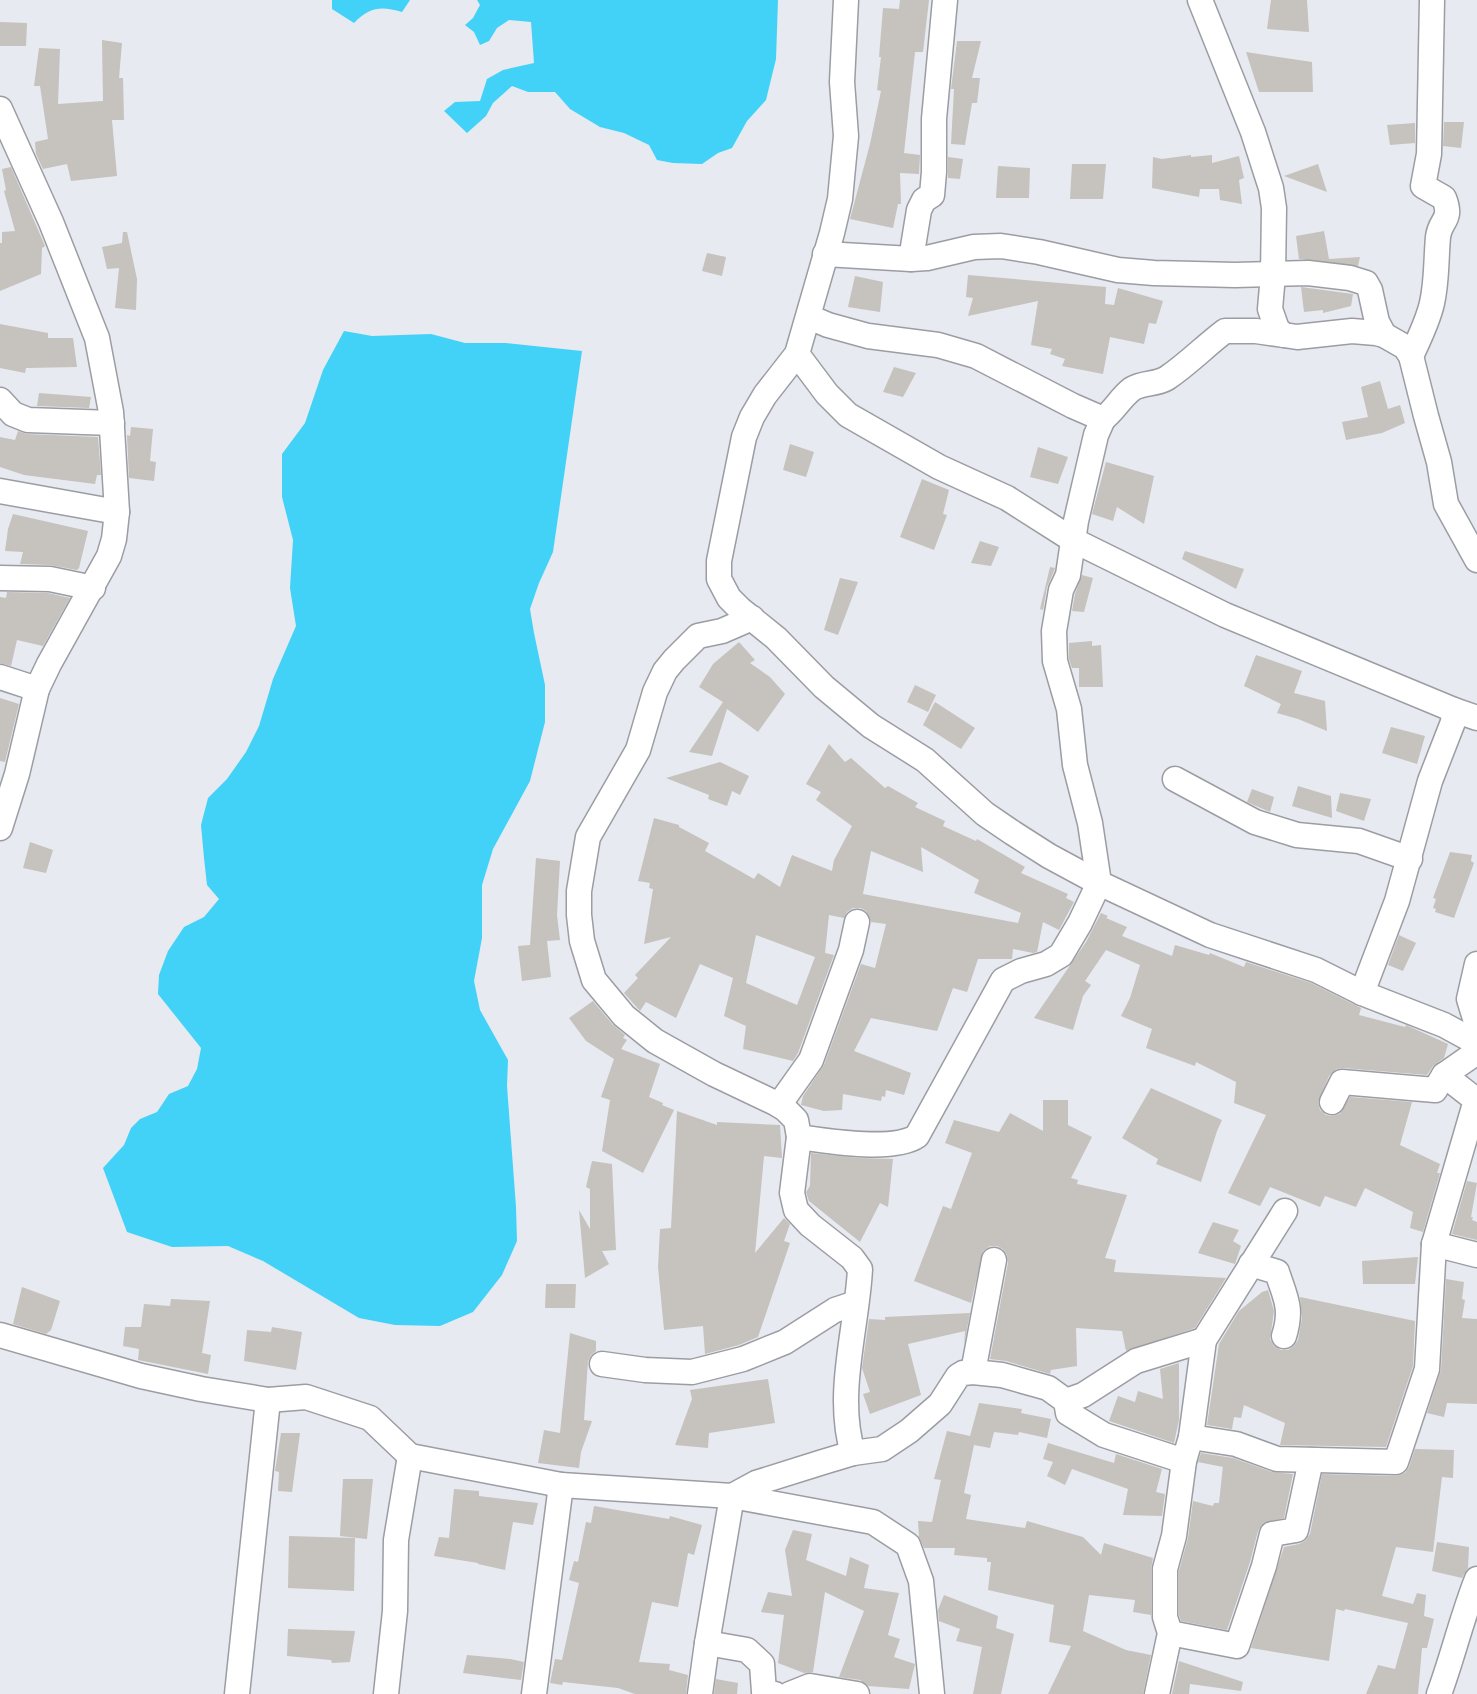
<svg xmlns="http://www.w3.org/2000/svg" width="1477" height="1694" font-family="Lora,serif">
<style>
.water{fill:#42d2f7}
.building{fill:#c6c2bd;fill-rule:evenodd}
.lines{fill:none;stroke-linecap:round;stroke-linejoin:round}
.minor-casing{stroke:#9b9da3;stroke-width:27}
.minor{stroke:#fff;stroke-width:24}
</style>
<rect width="100%" height="100%" fill="#e7eaf0"/>
<g class="water">
<path d="M332,0H410L402,12C381,6 370,7 354,23L332,9Z"/>
<path d="M477,0H778L776,59L766,100L747,121L732,148L718,153L702,164L673,163L657,160L649,145L624,133L600,127L570,109L555,92H528L512,86L493,103L486,116L467,133L444,111L455,102L480,101L487,79L503,70L534,63L531,22L509,20L497,28L489,41L480,45L474,32L465,25L473,18L480,5Z"/>
<path d="M344,331L372,336L431,334L465,343H506L582,351L553,552L539,583L530,609L534,633L545,685V722L530,781L493,849L482,885V938L474,981L480,1010L508,1060L507,1086L516,1207L517,1241L502,1275L473,1312L440,1326L395,1325L359,1318L263,1261L228,1246L172,1247L127,1232L103,1168L124,1145L131,1128L140,1119L157,1112L169,1094L188,1086L197,1069L201,1048L158,994L159,975L168,951L184,927L204,917L219,899L207,885L204,858L201,825L208,798L227,779L246,752L259,726L273,679L296,626L290,588L293,540L282,497V454L305,423L323,370Z"/>
</g>
<g class="building">
<path d="M900,0H929L923,52H915L904,153L920,155L919,174L900,173L901,204H898L893,228L850,219L870,144L881,91L877,90L881,57H879L883,8L899,9Z"/>
<path d="M1271,0H1307L1309,32L1267,29Z"/>
<path d="M0,22L27,23L26,46H0Z"/>
<path d="M102,40L122,43L119,78H123L124,120H112L117,176L71,181L67,164L43,169L36,154L35,142L48,139L40,86H34L39,48L60,49L58,104L103,101Z"/>
<path d="M957,41H981L972,78H980L977,103H972L965,145L951,144L954,89H951Z"/>
<path d="M1246,52L1312,62L1313,92H1259Z"/>
<path d="M1444,122H1464L1461,148L1443,146Z"/>
<path d="M1415,123V143L1390,145L1387,125Z"/>
<path d="M1191,155V157L1212,155V163L1239,156L1244,178L1239,180L1242,204L1220,200L1219,189H1200L1199,197L1152,188L1153,157L1162,159Z"/>
<path d="M948,157L963,159L960,179L948,178Z"/>
<path d="M1072,164H1106L1103,199H1070Z"/>
<path d="M1318,164L1327,192L1284,176Z"/>
<path d="M998,166L1030,168L1029,198H996Z"/>
<path d="M11,167L45,246L42,248L41,274L0,291V243H2V232L15,231L4,191L6,190L2,169Z"/>
<path d="M1324,231L1329,259L1360,257L1358,266L1299,259L1296,236Z"/>
<path d="M123,232H127L137,279L136,310L115,308L119,268L107,269L102,247L122,243Z"/>
<path d="M707,253L726,257L722,276L702,271Z"/>
<path d="M968,275L1106,287L1105,304L1114,305L1118,288L1163,301L1156,324L1149,323L1144,344L1110,337L1103,374L1062,366L1065,359L1050,354L1052,349L1031,345L1038,301L968,316L973,298L966,297Z"/>
<path d="M855,276L883,282L880,312L848,307Z"/>
<path d="M1301,287L1353,294L1351,306L1323,313V310L1304,312Z"/>
<path d="M0,324L48,333V338H73L77,367L26,368L25,373L0,368Z"/>
<path d="M894,367L916,373L903,397L883,392Z"/>
<path d="M1380,381L1388,409L1400,405L1405,423L1382,433L1346,440L1342,422L1368,417L1361,387Z"/>
<path d="M39,393L91,397L89,408L37,406Z"/>
<path d="M131,427L153,429L150,461L156,462L154,481L129,478L127,435L130,436Z"/>
<path d="M18,431L27,434L98,437L101,475H97L95,484L24,475L0,467V437L15,440Z"/>
<path d="M790,444L814,452L806,477L783,470Z"/>
<path d="M1038,447L1068,457L1058,484L1030,477Z"/>
<path d="M1106,462L1154,476L1144,524L1117,507L1113,521L1092,514Z"/>
<path d="M922,479L949,490L943,514L947,515L934,550L900,537Z"/>
<path d="M13,514L88,531L79,568L77,570L50,565L20,564L23,552L5,551L8,529Z"/>
<path d="M980,541L999,547L991,566L971,563Z"/>
<path d="M1185,551L1244,569L1236,589L1182,559Z"/>
<path d="M1050,567L1055,568L1054,571L1047,587L1043,610L1040,609Z"/>
<path d="M1082,575L1093,578L1084,612L1072,611L1075,594Z"/>
<path d="M840,578L858,582L838,635L824,630Z"/>
<path d="M7,592L48,593L70,598L43,646L17,640L11,666L0,663V597L6,598Z"/>
<path d="M1092,641V646L1101,645L1103,687H1079V668H1072L1069,659V643Z"/>
<path d="M739,642L755,660L750,663L770,677L785,694L758,732L727,709L712,756L689,752L723,702L699,687L713,664Z"/>
<path d="M1256,655L1302,671L1294,693L1325,701L1327,731L1298,719L1277,713L1281,704L1244,686Z"/>
<path d="M915,685L936,695L928,712L907,702Z"/>
<path d="M0,698L19,704L5,762L0,761Z"/>
<path d="M935,702L975,728L961,749L923,725Z"/>
<path d="M1391,727L1425,736L1417,764L1382,753Z"/>
<path d="M829,744L845,762L851,758L885,788L888,786L918,803L915,807L945,821L943,826L976,841L977,839L1025,867L1021,873L1068,894L1066,898L1074,902L1059,930L1043,922L1037,952L1033,953L1013,949L1012,959H978L967,992L953,988L937,1031L871,1018L854,1051L911,1073L904,1095L886,1090L885,1097L882,1096L881,1101L843,1094L842,1110L824,1111L801,1105L803,1096L824,1065L861,964L875,968L886,924L871,922L866,911L861,908H853L847,912L844,918L829,915L825,953L834,955L798,1053L793,1061L743,1049L746,1026L724,1016L733,978L700,964L676,1018L646,1002L640,1011L624,993L638,978L635,975L671,937L644,944L653,889L649,888L650,883L638,881L654,818L679,825V827L709,843L705,851L754,879L758,873L780,887L792,855L832,871L834,860L852,826L816,800L821,792L806,784ZM921,847L979,880L974,893L1021,913L1018,923L863,894L871,851L923,872ZM756,935L815,957L797,1005L746,983Z"/>
<path d="M720,762L749,776L740,795L732,791L727,806L708,799L709,795L666,778Z"/>
<path d="M1298,786L1331,796L1332,818L1292,806Z"/>
<path d="M1252,789L1274,797L1270,812L1247,802Z"/>
<path d="M1340,793L1371,799L1364,821L1336,811Z"/>
<path d="M30,842L53,850L46,873L23,868Z"/>
<path d="M1450,852L1472,855L1471,861L1474,863L1454,918L1435,912L1436,909L1433,908L1436,899L1433,898Z"/>
<path d="M536,858L560,861L557,915L560,940L547,941L551,977L522,981L518,946L530,945Z"/>
<path d="M1101,913L1108,916L1106,918L1127,927L1122,936L1172,956L1175,945L1209,955L1210,953L1244,967L1246,962L1311,983L1361,1008L1359,1015L1405,1027L1406,1025L1448,1044L1444,1058L1433,1066L1427,1075L1343,1068L1336,1069L1329,1076L1318,1102L1320,1110L1326,1115L1332,1116L1340,1114L1350,1097L1412,1102L1400,1145L1440,1164L1437,1173H1440L1423,1232L1410,1228L1413,1212L1365,1188L1356,1207L1325,1196L1320,1207L1270,1187L1260,1206L1228,1193L1266,1115L1234,1103L1236,1082L1196,1062L1195,1066L1146,1048L1152,1029L1121,1016L1130,998L1140,965L1106,950L1085,981L1091,985L1083,996L1073,1030L1034,1018L1086,942Z"/>
<path d="M1399,935L1416,943L1403,971L1388,965Z"/>
<path d="M593,1001L613,1025L625,1035L623,1038L627,1040L621,1049L660,1064L649,1097L663,1103L662,1105L674,1110L643,1173L602,1151L610,1100L601,1097L614,1059L586,1041L569,1018Z"/>
<path d="M1151,1088L1222,1120L1217,1131L1201,1182L1156,1164L1158,1159L1122,1138Z"/>
<path d="M1043,1100H1068V1125L1092,1137L1071,1178L1078,1180L1077,1184L1127,1195L1105,1258L1116,1260L1114,1272L1226,1278L1195,1328L1126,1351L1122,1331L1076,1328L1077,1366L1051,1370L1050,1374L1006,1361L990,1359L1008,1263L1007,1255L1003,1249L997,1246H990L983,1251L971,1303L914,1281L943,1206L951,1209L972,1153L945,1143L954,1120L999,1132L1010,1113L1043,1131Z"/>
<path d="M677,1111L717,1125V1122L780,1125L782,1158L764,1156L755,1253L784,1218L790,1224L784,1241L790,1243L758,1337L739,1345L705,1354L703,1326L664,1330L658,1267L660,1229L671,1228Z"/>
<path d="M811,1153L859,1158L893,1159L888,1207L880,1203L860,1242L809,1201L806,1192L810,1186Z"/>
<path d="M592,1161L612,1164L616,1250L602,1251L609,1264L585,1278L579,1210L590,1229V1189L586,1187Z"/>
<path d="M1467,1181L1477,1183L1471,1217H1473L1472,1220L1477,1222V1240L1452,1234Z"/>
<path d="M1213,1222L1239,1230L1233,1241L1241,1246L1235,1264L1198,1253Z"/>
<path d="M1418,1257L1415,1284H1363L1362,1261Z"/>
<path d="M1446,1279L1464,1282L1462,1299L1465,1300L1462,1318L1477,1319V1404L1447,1403L1444,1417L1427,1413L1441,1370Z"/>
<path d="M546,1284H576L575,1308H545Z"/>
<path d="M22,1287L60,1301L51,1330L46,1334L13,1324Z"/>
<path d="M1268,1290L1274,1311L1270,1339L1274,1346L1281,1350H1288L1294,1346L1298,1340L1302,1318L1300,1297L1415,1321L1413,1366L1386,1447L1280,1445L1285,1423L1244,1405L1241,1418L1234,1417L1232,1429L1207,1425L1219,1344L1239,1311L1262,1292Z"/>
<path d="M171,1299L210,1301L202,1353L211,1355L208,1374L138,1360L139,1349L123,1346L125,1327H141L144,1304L170,1306Z"/>
<path d="M970,1313L964,1345L965,1331L908,1344L921,1395L870,1414L863,1394L870,1392L862,1368L869,1319L885,1320V1317Z"/>
<path d="M272,1327L302,1332L296,1370L244,1361L247,1330L271,1332Z"/>
<path d="M570,1333L596,1341V1351L591,1355L588,1361L584,1420L592,1421L581,1452L579,1468L538,1463L544,1430L560,1433Z"/>
<path d="M1179,1363V1420L1174,1443L1109,1421L1118,1396L1135,1402L1138,1391L1163,1399L1160,1369Z"/>
<path d="M768,1379L775,1423L709,1433L708,1448L675,1445L692,1399L690,1390Z"/>
<path d="M979,1403L1022,1409L1021,1413L1051,1419L1047,1438L1019,1432L1018,1435L994,1432L990,1448L974,1445L964,1493L971,1495L966,1519L1025,1528L1027,1521L1083,1537L1101,1555L1104,1543L1153,1558L1151,1569V1615L1133,1612L1135,1600L1089,1595L1083,1631L1126,1650L1151,1655L1143,1694H1048L1071,1646L1049,1642L1054,1605L988,1590L991,1562H987V1558L954,1555L955,1548H924L919,1537L918,1521L932,1522L941,1480L934,1479L947,1431L970,1436Z"/>
<path d="M281,1433H300L292,1492L278,1491L279,1472L275,1471Z"/>
<path d="M1048,1443L1114,1463L1116,1454L1162,1469L1156,1492L1165,1494L1162,1516L1123,1515L1128,1489L1072,1469L1065,1485L1047,1476L1053,1462L1043,1459Z"/>
<path d="M1415,1449L1454,1450L1453,1478L1442,1477L1433,1552L1396,1547L1382,1596L1413,1604L1417,1593L1426,1595L1424,1616L1434,1619L1427,1648H1422L1418,1694H1366L1378,1665L1395,1669L1408,1623L1345,1609L1344,1611L1336,1609L1329,1661L1251,1648L1284,1547L1299,1544L1305,1541L1310,1534L1322,1474L1396,1476L1405,1473L1409,1467Z"/>
<path d="M1201,1453L1233,1458L1272,1472L1293,1474L1284,1518L1263,1523L1258,1531L1250,1562L1227,1630L1181,1621L1179,1615V1571L1188,1538L1193,1501L1213,1506L1214,1503H1219L1223,1465V1467L1198,1462Z"/>
<path d="M343,1479H373L367,1539L340,1536Z"/>
<path d="M454,1489L479,1491V1496L538,1503L533,1525L513,1522L505,1570L478,1564V1563L434,1556L439,1537L449,1538Z"/>
<path d="M594,1506L669,1519L670,1516L702,1525L694,1555L688,1553L678,1607L652,1602L639,1662L670,1664L669,1670L688,1675L686,1694H635L618,1688L563,1682L562,1685L550,1683L555,1659L562,1660L579,1583L569,1580L574,1561L578,1562L586,1522L591,1523Z"/>
<path d="M793,1530L812,1534L806,1560L846,1576L850,1557L869,1565L864,1588L899,1593L888,1635L900,1639L894,1657L915,1664L909,1689L868,1686L860,1680L839,1677L864,1611L825,1592L813,1672L804,1673L778,1663L784,1615L761,1612L768,1592L792,1596L785,1550Z"/>
<path d="M289,1536L355,1538L354,1591L288,1588Z"/>
<path d="M1437,1542L1469,1547L1468,1568L1462,1578L1432,1571Z"/>
<path d="M944,1595L998,1616L996,1628L1014,1634L1001,1694H973L982,1647L956,1641L960,1629L939,1621L938,1610Z"/>
<path d="M288,1629L355,1631L350,1662L332,1663L331,1660L287,1656Z"/>
<path d="M467,1655L510,1659L524,1662L521,1680L463,1673Z"/>
<path d="M1179,1661L1243,1682L1241,1691L1190,1684L1189,1694H1172Z"/>
<path d="M716,1679L738,1683L737,1694H714Z"/>
</g>
<g class="lines">
<g class="minor-casing">
<g id="minor">
<path d="M846,0L842,82L846,136L840,199L832,233L797,354L765,395L752,417L744,437L719,561V579L729,598L740,609L776,638L824,687L871,726L925,760L985,814L1013,833L1049,856L1099,883L1210,935L1316,970L1362,993L1444,1025L1477,1043"/>
<path d="M1200,0L1253,132L1271,188L1274,208L1273,275L1270,309L1277,329L1284,335L1297,337L1352,331L1376,333L1384,335L1405,347L1411,356L1426,416L1439,462L1446,504L1477,560"/>
<path d="M0,109L51,222L97,338L111,412L117,512L114,539L109,556L49,664L37,689L17,774L0,828"/>
<path d="M825,254L911,259L927,258L974,247L1001,246L1039,252L1118,270L1154,273L1235,275L1308,273L1350,278L1366,283L1370,290L1377,322L1384,335"/>
<path d="M911,259L919,210L924,200L932,195L934,172V119L945,0"/>
<path d="M797,354L827,394L848,415L939,467L1007,498L1073,540L1225,615L1454,710L1477,718"/>
<path d="M1411,356C1419,339 1428,321 1432,303C1437,281 1436,259 1438,237C1440,219 1453,221 1444,198L1423,186L1429,154L1432,0"/>
<path d="M0,400L13,414L28,420L112,423"/>
<path d="M1103,419C1114,411 1121,397 1132,389C1143,382 1156,385 1167,378C1188,364 1205,346 1225,331H1256L1284,335"/>
<path d="M0,491L117,512"/>
<path d="M0,578L50,579L93,588"/>
<path d="M752,618L722,631L698,636L674,660L665,671L655,692L638,750L588,837L579,891V915L582,941L594,980L624,1016L655,1041L714,1074L775,1103L785,1109L796,1120L799,1137L792,1193L796,1210L810,1225L852,1258L860,1269C857,1328 835,1395 853,1453"/>
<path d="M0,677L37,689"/>
<path d="M1175,779L1255,822L1297,835L1359,841L1410,859"/>
<path d="M1477,964L1469,999L1477,1025"/>
<path d="M1362,993L1397,901L1430,781L1453,722L1454,710"/>
<path d="M1332,1102L1342,1082L1435,1090L1444,1075L1477,1052"/>
<path d="M779,1105L811,1060L851,950L857,922"/>
<path d="M799,1137C827,1141 894,1152 917,1136L1003,980L1021,971L1046,964L1061,955L1080,923L1099,883L1090,823L1075,765L1069,709L1055,661L1054,631L1061,590L1068,575L1076,521L1096,435L1103,419L1073,406L976,356L938,345L868,336L828,325L809,317"/>
<path d="M1434,1244L1477,1255"/>
<path d="M1251,1264L1277,1272C1285,1297 1293,1308 1284,1336"/>
<path d="M0,1335L141,1376L201,1389L268,1400L306,1397L370,1418L410,1456L561,1485L732,1496L873,1522L908,1545L921,1581L932,1694"/>
<path d="M1204,1340L1285,1211"/>
<path d="M602,1364L645,1370L692,1372L743,1359L785,1342L835,1310L856,1303"/>
<path d="M973,1372L994,1260"/>
<path d="M1191,1437L1236,1444L1277,1459L1396,1462L1427,1369L1434,1244L1476,1100L1444,1075"/>
<path d="M732,1496L756,1483L823,1462L853,1453L882,1449L909,1431L940,1404L958,1376L963,1373L973,1372L1002,1375L1023,1381L1048,1388L1066,1401L1068,1413L1104,1435L1184,1461L1191,1437L1204,1340L1136,1361L1083,1395L1066,1401"/>
<path d="M1170,1633L1237,1646L1264,1566L1272,1534L1296,1530L1311,1460"/>
<path d="M707,1643L747,1650L762,1664L764,1692L775,1694"/>
<path d="M237,1694L268,1400"/>
<path d="M386,1694L395,1611L396,1540L410,1456"/>
<path d="M534,1694L561,1485"/>
<path d="M700,1694L707,1643L732,1496"/>
<path d="M790,1694L810,1686L857,1694"/>
<path d="M1157,1694L1170,1633L1165,1617V1569L1174,1536L1184,1461"/>
<path d="M1439,1694C1453,1656 1462,1617 1477,1579"/>
</g>
</g>
<use href="#minor" class="minor"/>
</g>
</svg>
